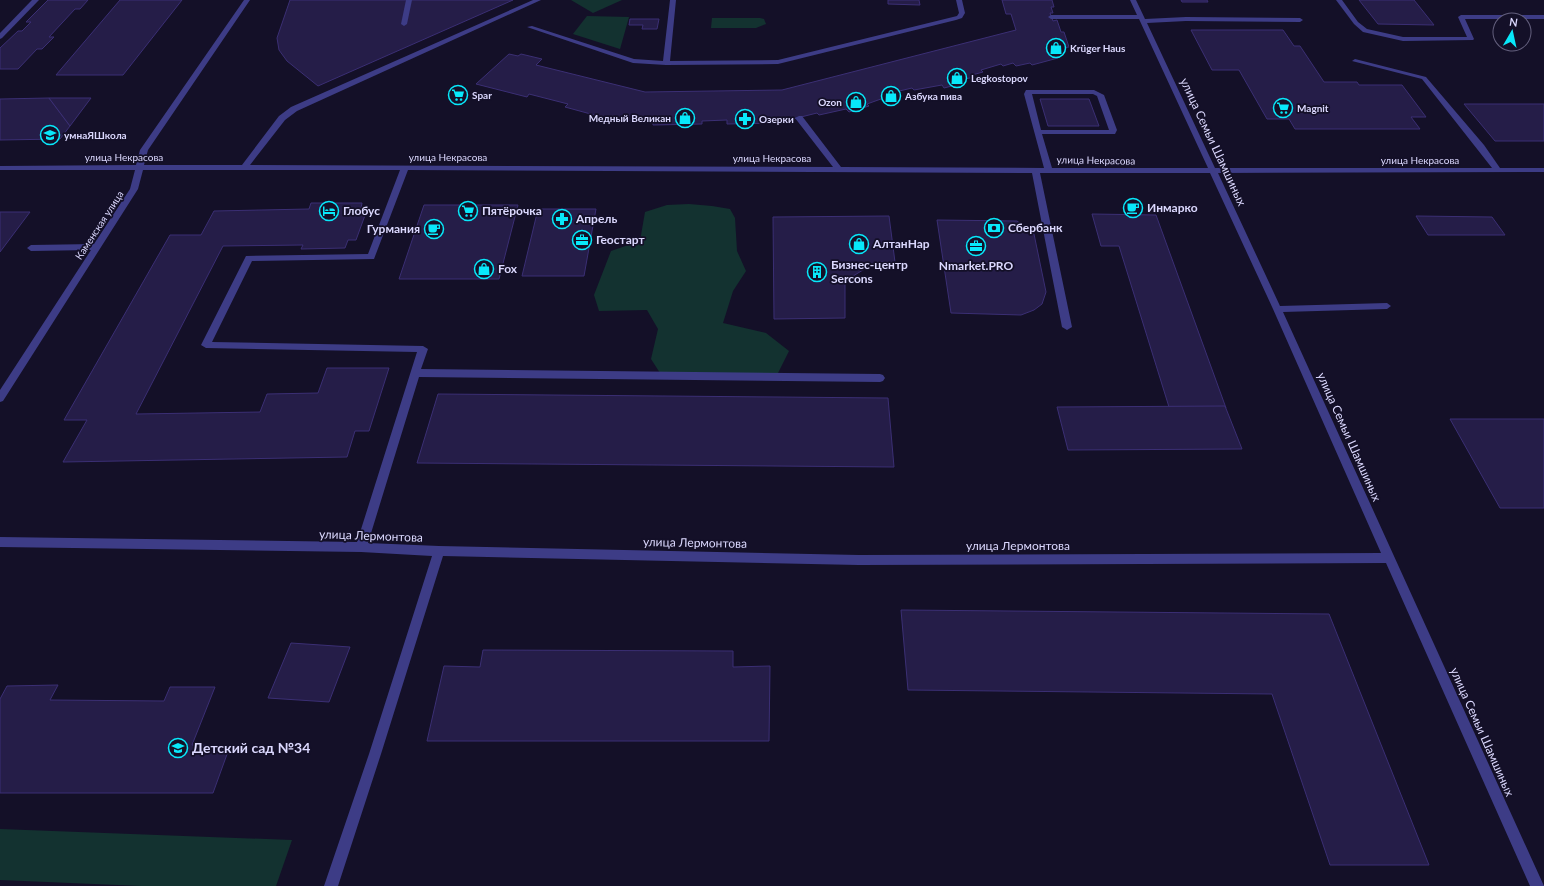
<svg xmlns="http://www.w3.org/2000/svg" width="1544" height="886" font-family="Lato,sans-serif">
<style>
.green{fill:#133230}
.building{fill:#251d48;stroke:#3b2f74}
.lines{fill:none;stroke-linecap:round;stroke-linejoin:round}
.minor{fill:#3d3c86;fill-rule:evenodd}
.labels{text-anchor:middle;stroke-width:3.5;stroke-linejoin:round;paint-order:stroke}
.far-poi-label{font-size:10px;font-weight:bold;fill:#dbd8fe;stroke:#141028;text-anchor:start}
.far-street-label{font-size:10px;fill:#dbd8fe;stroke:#141028}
.street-label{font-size:12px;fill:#dbd8fe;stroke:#141028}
.poi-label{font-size:12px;font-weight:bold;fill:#dbd8fe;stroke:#141028;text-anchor:start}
.near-poi-label{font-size:14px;font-weight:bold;fill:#dbd8fe;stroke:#141028;text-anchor:start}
</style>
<rect width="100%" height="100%" fill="#141028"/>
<g class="green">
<path d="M571,0H622L593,13Z"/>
<path d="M587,16L629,17L620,49L573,34Z"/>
<path d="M712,18H760L764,19L766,24L756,28H711Z"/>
<path d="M689,204L712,206L730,209L735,218L737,251L746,271L733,291L723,323L766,333L789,351L777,375L660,373L651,359L658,329L647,310L599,311L594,295L611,251L640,241L645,212L667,205Z"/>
<path d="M0,829L292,840L276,886H141L0,880Z"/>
</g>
<g class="building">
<path d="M48,0H88L80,9H75L49,37H54L42,49H37L18,69H0V48L18,31H22L31,22H26Z"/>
<path d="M120,0H182L123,75H56Z"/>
<path d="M290,0H513L318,86L287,61L279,50L277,38Z"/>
<path d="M888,0H919L920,5L888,4Z"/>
<path d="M1002,0H1052L1054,7H1051L1053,13H1050L1053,21L1057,20L1061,32H1064L1069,47L1062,48L1063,50L1053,53L1058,58L1032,65L1030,63L1016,66L1013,63L1003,66L1001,64L981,70L983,72L972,75L974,77L961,80L964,83L944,88L942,85L914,90L912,88L891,93L892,95L867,104L869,106L849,112L846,109L819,115L817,113L793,119L776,120V123L727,124V120L702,121V124L653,125V121L635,122L612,116L609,119L565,107L568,104L529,94L527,97L476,84L509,54L518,56L521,54L542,59L536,65L645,92L782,90L1016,30L1011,14H1006Z"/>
<path d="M1181,0H1207L1208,2H1182Z"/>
<path d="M1359,0H1414L1434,25L1378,24Z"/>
<path d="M630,19H659L657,29H642L643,25H629Z"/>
<path d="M1191,30H1283L1294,46H1300L1324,82H1357L1359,85H1402L1426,117H1411L1420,129H1295L1289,119H1267L1239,70H1212Z"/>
<path d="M49,98L70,126L60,139L0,140V99Z"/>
<path d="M49,98H91L70,126Z"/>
<path d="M1040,99H1089L1099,126H1048Z"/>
<path d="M1464,104H1544V141H1495Z"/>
<path d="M311,203H362L361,208L368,207L356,240H348L345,248L301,249L303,245L223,246L136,414L260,412L267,394L318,393L327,368H389L369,431H355L347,457L63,462L87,420H64L170,235H201L214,211L309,209Z"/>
<path d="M424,205H518L499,279H399Z"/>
<path d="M538,209H596L584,276H522Z"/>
<path d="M0,212H30L0,252Z"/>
<path d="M1092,214L1156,215L1226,408L1169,407L1119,246H1101Z"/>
<path d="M889,216L895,262H876L845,281V318L774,319L773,217Z"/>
<path d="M1416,216L1492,217L1505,235H1428Z"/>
<path d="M937,220L1017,221L1034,234L1046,292L1042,304L1034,310L1021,315L951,313Z"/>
<path d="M438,394L888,398L894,467L417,463Z"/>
<path d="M1225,406L1242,449L1068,450L1057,407Z"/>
<path d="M1450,419H1544V508H1500Z"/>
<path d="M901,610L1329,614L1429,865H1330L1272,694L908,690Z"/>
<path d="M291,643L350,647L329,702L268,698Z"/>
<path d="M483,650L733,651V667L770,666L769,741H427L444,666L480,667Z"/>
<path d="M58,685L50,700L164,701L170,687H215L192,745L230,746L213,793H0V699L7,686Z"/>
</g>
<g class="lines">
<g class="minor">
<path d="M32,0H39L2,38L0,39V33Z"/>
<path d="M244,0H250L148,150L144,165H242L279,116L291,107L533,0H541L297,111L285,120L250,165L833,167L795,118L799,116H802L841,167L1044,168L1024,94L1026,90H1094L1104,95L1117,130L1115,134H1042L1052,168H1208L1139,19H1051L1048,17L1051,15H1137L1130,0H1136L1145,19L1186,17L1300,18L1303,20L1300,22L1186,21L1147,23L1215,168H1492L1422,79L1352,61L1355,59L1426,77L1484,145L1500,168H1544V172L1218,173L1280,306L1387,303L1391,306L1387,309L1283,312L1544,886H1530L1386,563L859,565L443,556L381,754L338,886H324L369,754L432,556L361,552L0,547V537L357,542L417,352L206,348L201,345L246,256L368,254L400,170H143L138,189L3,401L0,402V390L91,250L31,251L27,248L31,245L94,244L130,189L135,170H0V166L136,165L140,150ZM1032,94H1093L1097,96L1109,130H1041ZM408,170L1032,173L1062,327L1067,330L1072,327L1040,173H1210L1273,309L1381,553L859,555L439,546L368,543L419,377L880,382L883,381L885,378L883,375L880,374L421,369L428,349L423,346L212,342L252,261L374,259Z"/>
<path d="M406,0H412L407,24L404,26L401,24Z"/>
<path d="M670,0H676L670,61L778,60L957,16L959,13L956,0H962L965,13L962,18L956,20L778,64L666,65L633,63L527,27L532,26L634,59L663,61Z"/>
<path d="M1336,0H1342L1358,22L1367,29L1403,37H1467L1458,17L1461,15H1544V19H1465L1474,39L1473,40L1403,41L1363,32L1354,24Z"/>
</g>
</g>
<defs>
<g id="shop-ring" transform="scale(1)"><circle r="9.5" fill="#141028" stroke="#08e8fa" stroke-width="1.5"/><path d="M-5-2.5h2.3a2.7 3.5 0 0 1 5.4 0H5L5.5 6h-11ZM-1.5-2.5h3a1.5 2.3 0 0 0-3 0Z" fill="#08e8fa"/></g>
<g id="supermarket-ring" transform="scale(1)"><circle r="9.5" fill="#141028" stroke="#08e8fa" stroke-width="1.5"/><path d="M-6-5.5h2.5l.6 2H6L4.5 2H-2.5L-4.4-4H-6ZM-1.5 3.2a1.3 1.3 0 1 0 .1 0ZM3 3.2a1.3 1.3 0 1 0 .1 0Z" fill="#08e8fa"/></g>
<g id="pharmacy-ring" transform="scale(1)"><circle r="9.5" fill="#141028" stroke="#08e8fa" stroke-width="1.5"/><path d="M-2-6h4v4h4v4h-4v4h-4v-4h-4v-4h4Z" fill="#08e8fa"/></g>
<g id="school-ring" transform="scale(1)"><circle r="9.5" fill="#141028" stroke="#08e8fa" stroke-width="1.5"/><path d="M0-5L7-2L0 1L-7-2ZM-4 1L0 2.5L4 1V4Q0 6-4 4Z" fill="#08e8fa"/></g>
<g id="cafe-ring" transform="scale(1)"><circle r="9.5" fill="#141028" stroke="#08e8fa" stroke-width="1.5"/><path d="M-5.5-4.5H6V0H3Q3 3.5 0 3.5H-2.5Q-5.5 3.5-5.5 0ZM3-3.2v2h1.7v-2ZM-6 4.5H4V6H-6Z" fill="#08e8fa"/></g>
<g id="hotel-ring" transform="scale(1)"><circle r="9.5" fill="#141028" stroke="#08e8fa" stroke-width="1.5"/><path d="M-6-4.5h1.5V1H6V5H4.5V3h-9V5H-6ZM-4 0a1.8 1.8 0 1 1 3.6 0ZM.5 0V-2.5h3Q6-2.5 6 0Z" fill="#08e8fa"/></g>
<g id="bank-ring" transform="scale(1)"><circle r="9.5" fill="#141028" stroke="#08e8fa" stroke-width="1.5"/><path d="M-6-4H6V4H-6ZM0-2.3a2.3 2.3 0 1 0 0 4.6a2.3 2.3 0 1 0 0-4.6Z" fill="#08e8fa"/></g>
<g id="office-ring" transform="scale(1)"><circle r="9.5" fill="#141028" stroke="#08e8fa" stroke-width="1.5"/><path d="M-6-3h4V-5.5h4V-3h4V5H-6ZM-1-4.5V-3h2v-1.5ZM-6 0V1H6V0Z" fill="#08e8fa"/></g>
<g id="building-ring" transform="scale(1)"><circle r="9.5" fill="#141028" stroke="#08e8fa" stroke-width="1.5"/><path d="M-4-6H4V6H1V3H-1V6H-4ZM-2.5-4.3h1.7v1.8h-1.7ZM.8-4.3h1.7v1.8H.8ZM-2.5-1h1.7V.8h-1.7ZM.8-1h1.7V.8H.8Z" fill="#08e8fa"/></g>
</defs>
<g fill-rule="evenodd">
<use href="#shop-ring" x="1056" y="48"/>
<use href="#shop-ring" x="957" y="78"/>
<use href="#supermarket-ring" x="458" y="95"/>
<use href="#shop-ring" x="891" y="96"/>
<use href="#shop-ring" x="856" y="102"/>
<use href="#supermarket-ring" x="1283" y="108"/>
<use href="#shop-ring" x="685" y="118"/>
<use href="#pharmacy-ring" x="745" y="119"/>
<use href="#school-ring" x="50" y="135"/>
<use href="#cafe-ring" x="1133" y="208"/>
<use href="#hotel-ring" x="329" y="211"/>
<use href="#supermarket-ring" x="468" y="211"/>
<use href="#pharmacy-ring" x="562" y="219"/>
<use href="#bank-ring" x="994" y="228"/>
<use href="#cafe-ring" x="434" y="229"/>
<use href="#office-ring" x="582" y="240"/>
<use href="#shop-ring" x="859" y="244"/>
<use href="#office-ring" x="976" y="246"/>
<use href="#shop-ring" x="484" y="269"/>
<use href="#building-ring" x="817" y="272"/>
<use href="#school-ring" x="178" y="748"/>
</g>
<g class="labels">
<g class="far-poi-label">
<text x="1070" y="52">Krüger Haus</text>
<text x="971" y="82">Legkostopov</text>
<text x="472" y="99">Spar</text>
<text x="905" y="100">Азбука пива</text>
<text x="842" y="106" text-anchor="end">Ozon</text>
<text x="1297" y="112">Magnit</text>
<text x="671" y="122" text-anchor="end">Медный Великан</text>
<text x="759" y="123">Озерки</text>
<text x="64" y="139">умнаЯШкола</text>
</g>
<g class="far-street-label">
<text x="124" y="161">улица Некрасова</text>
<text x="448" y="161">улица Некрасова</text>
<text x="772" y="162">улица Некрасова</text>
<text transform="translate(1096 160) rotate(1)" y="4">улица Некрасова</text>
<text x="1420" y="164">улица Некрасова</text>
<text transform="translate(99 225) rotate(-57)" y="4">Каменская улица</text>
</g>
<g class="street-label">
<text transform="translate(1213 142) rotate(65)" y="4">улица Семьи Шамшиных</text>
<text transform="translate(1349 437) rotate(66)" y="4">улица Семьи Шамшиных</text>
<text transform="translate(371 536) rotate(2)" y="4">улица Лермонтова</text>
<text transform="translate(695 543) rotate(1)" y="4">улица Лермонтова</text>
<text x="1018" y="550">улица Лермонтова</text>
<text transform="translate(1482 732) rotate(66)" y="4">улица Семьи Шамшиных</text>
</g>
<g class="poi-label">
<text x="1147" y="212">Инмарко</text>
<text x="343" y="215">Глобус</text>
<text x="482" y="215">Пятёрочка</text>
<text x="576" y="223">Апрель</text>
<text x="1008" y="232">Сбербанк</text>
<text x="420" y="233" text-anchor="end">Гурмания</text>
<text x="596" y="244">Геостарт</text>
<text x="873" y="248">АлтанНар</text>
<text x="831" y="269">Бизнес-центр<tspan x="831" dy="14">Sercons</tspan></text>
<text x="976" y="270" text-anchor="middle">Nmarket.PRO</text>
<text x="498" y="273">Fox</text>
</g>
<g class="near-poi-label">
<text x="192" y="753">Детский сад №34</text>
</g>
</g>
<g transform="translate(1512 32) rotate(9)"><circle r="19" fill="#141028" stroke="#64607e"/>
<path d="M0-3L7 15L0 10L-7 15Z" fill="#08e8fa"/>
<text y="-6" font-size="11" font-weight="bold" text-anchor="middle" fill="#dbd8fe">N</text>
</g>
</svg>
